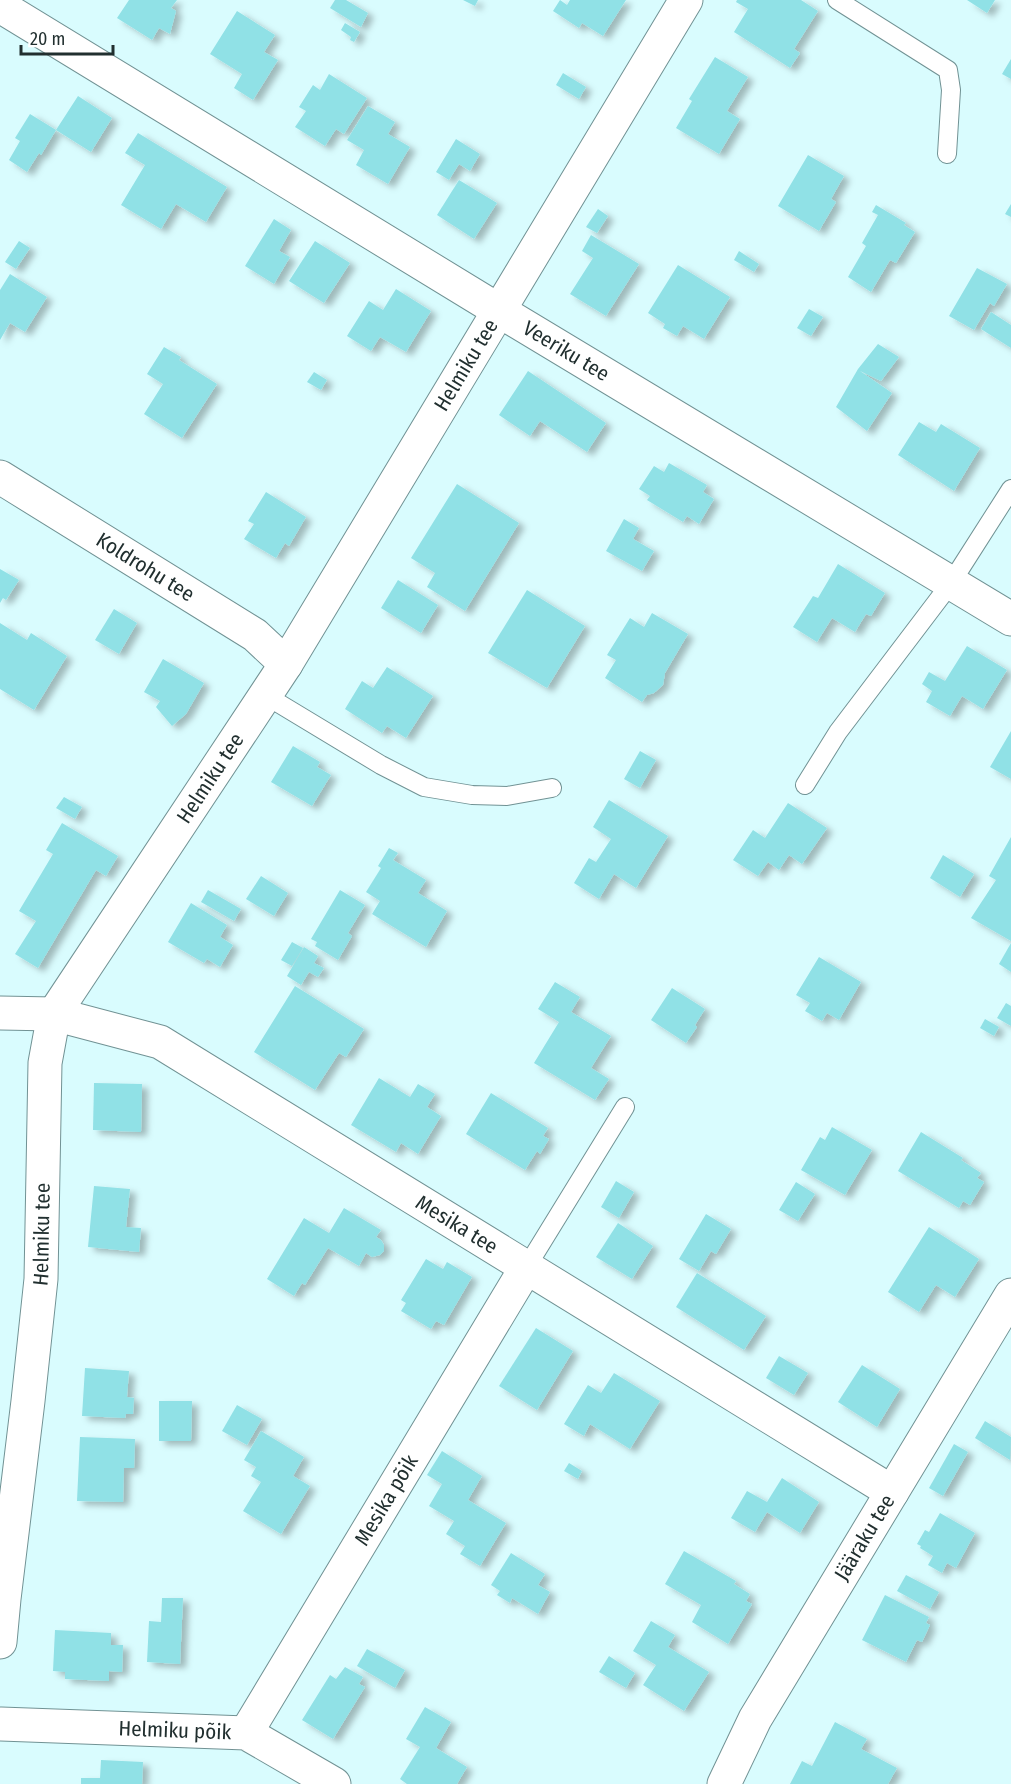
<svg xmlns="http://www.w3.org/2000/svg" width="1011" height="1784" font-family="'Fira Sans Condensed',sans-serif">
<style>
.building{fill:#90e1e6;filter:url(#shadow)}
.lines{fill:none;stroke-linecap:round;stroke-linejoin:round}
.lane-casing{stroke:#719294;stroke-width:20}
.street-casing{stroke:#719294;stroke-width:35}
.lane{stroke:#fff;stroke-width:18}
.street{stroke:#fff;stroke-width:33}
.labels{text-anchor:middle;stroke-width:6;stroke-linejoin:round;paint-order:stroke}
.street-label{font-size:21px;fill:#212f2f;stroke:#fff}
</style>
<defs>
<filter id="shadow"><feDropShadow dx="6" dy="4" stdDeviation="3" flood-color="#0004"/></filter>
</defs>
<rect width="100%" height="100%" fill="#d9fcfe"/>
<g class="building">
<path d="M129,0H177L171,8L176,11L170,34L159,28L152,40L117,18Z"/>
<path d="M335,0H346L368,13L361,27L330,8Z"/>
<path d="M463,0H478L475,6Z"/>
<path d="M560,0L567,5L570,0H626L603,36L582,23L579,28L553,11Z"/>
<path d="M737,0H801L818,11L794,49L800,53L790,68L734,32L748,9L736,2Z"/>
<path d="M967,0H995L987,13Z"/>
<path d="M237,11L275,35L264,52L278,60L253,100L234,88L242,74L210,54Z"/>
<path d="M345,23L360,32L354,42L350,40L351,37L341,30Z"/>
<path d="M715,57L748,77L727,111L740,119L719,154L676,128L692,101L689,99Z"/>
<path d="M1011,59V79L1002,74Z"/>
<path d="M563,73L586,87L579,99L556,85Z"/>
<path d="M329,74L367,98L344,134L336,129L325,146L295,127L306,111L299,107L313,85L320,90Z"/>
<path d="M78,96L112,118L91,152L56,130L41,155L39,153L27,172L9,160L20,141L15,138L30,114L56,130Z"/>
<path d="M368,106L395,122L388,134L410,147L388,184L356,165L364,150L347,140Z"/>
<path d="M138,133L227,187L206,222L176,204L161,229L121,205L145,165L125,153Z"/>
<path d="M456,139L480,154L470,171L459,164L449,180L436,172Z"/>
<path d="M808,155L844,176L831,199L836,202L819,231L778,206Z"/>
<path d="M459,180L497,203L474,239L437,215Z"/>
<path d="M1011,204V217L1005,214Z"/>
<path d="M876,205L906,223L904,225L915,232L896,263L890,260L871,292L848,277L866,246L862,243L878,215L872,212Z"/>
<path d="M598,209L608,216L597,233L586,227Z"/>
<path d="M274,219L291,230L279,251L290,257L274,284L245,266Z"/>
<path d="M591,235L639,264L606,316L570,294L593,258L582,251Z"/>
<path d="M19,241L30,248L16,269L5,262Z"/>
<path d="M315,241L350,263L324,303L289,281Z"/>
<path d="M739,251L759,264L754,272L734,260Z"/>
<path d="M678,265L730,297L704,339L683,326L677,336L663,328L665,324L648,313Z"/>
<path d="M977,268L1007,284L994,306L990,303L974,330L949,316Z"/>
<path d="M10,274L47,297L25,332L10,323L0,340V290Z"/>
<path d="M396,289L431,311L406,352L380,337L371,351L347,336L369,301L383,310Z"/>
<path d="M809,309L823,317L811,336L797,328Z"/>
<path d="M991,312L1011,325V348L981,329Z"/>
<path d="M878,344L899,357L881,381L860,371L892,393L867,431L836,407L858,369Z"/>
<path d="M164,347L181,357L179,360L217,384L182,438L144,414L163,384L147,374Z"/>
<path d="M528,371L606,423L587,452L540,421L530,436L499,415Z"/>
<path d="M314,372L327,380L321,390L307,382Z"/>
<path d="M919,422L936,432L941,424L980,448L954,491L898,455Z"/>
<path d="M669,463L707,485L703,492L714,499L699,524L687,516L683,522L647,500L650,496L639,489L654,466L664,472Z"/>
<path d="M457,484L519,523L465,611L427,587L435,573L411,558Z"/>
<path d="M266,492L306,517L289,546L285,543L276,558L244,539L254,524L248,521Z"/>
<path d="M624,519L639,528L633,539L654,551L642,571L606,551Z"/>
<path d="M838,564L885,593L871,616L866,614L855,632L832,618L817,642L793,627L813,596L818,598Z"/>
<path d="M0,569L19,580L6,600L3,598L0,603Z"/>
<path d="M398,580L438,605L421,633L381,608Z"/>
<path d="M527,590L585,626L547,688L488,653Z"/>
<path d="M114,609L137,623L119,654L95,640Z"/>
<path d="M652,613L688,634L665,673L663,685L654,693L647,695L642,702L605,678L616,660L607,655L630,618L644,627Z"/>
<path d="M0,623L27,640L31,633L67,656L34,710L0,689Z"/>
<path d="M967,646L1007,670L983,709L962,696L950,716L926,702L932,691L922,684L929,672L945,681Z"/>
<path d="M163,659L204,683L186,714L172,726L156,707L160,701L144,692Z"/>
<path d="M387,667L433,696L406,738L387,726L382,733L345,709L362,681L373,688Z"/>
<path d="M1011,731V779L990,767Z"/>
<path d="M293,746L320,762L317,767L331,775L312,806L271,782Z"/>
<path d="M640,751L656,760L640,788L624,779Z"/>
<path d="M64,797L82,807L75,819L56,808Z"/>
<path d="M609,800L668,836L636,888L614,874L599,899L574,883L589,858L596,862L611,839L593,827Z"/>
<path d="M788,803L827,828L802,864L789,855L779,870L768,862L758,876L733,860L753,830L765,838Z"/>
<path d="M62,823L118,856L106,876L96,870L38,968L15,954L36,921L19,911L53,854L46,850Z"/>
<path d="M1011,837V941L971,918L996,880L989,876Z"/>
<path d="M389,848L398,853L393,860L426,880L418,893L447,911L426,947L372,914L380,901L366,892L381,868L378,866Z"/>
<path d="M943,855L974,874L960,897L930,878Z"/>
<path d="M261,876L288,893L274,916L246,899Z"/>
<path d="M208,890L241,909L234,921L201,902Z"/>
<path d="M340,890L365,905L348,933L352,936L338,960L315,946L317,942L311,939Z"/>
<path d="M191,903L227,925L220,937L233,945L220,967L207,959L204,963L168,942Z"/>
<path d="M292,942L303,948L292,966L281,960Z"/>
<path d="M1011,943V972L999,964Z"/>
<path d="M304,947L318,956L314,963L324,968L318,977L309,972L301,985L287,976Z"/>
<path d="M819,957L861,982L839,1020L827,1013L822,1021L805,1011L810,1003L796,995Z"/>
<path d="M555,982L580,997L571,1012L611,1036L591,1068L609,1079L595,1100L534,1063L559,1022L538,1009Z"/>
<path d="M295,986L364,1029L346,1057L339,1053L315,1090L254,1052Z"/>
<path d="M672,988L705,1009L695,1025L697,1027L686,1043L651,1020Z"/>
<path d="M1006,1003L1011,1006V1026L997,1018Z"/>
<path d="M985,1019L999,1027L994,1036L980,1028Z"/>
<path d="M379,1078L410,1097L418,1084L435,1094L427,1107L441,1116L418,1154L401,1143L396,1152L351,1125Z"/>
<path d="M94,1083L142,1084L141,1132L93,1130Z"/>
<path d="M491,1093L548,1128L543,1136L549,1139L540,1154L537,1151L525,1170L466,1134Z"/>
<path d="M832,1127L872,1150L845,1195L801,1170L820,1137L825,1140Z"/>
<path d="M921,1132L963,1158L961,1160L981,1173L977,1178L984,1182L970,1205L963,1201L959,1208L898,1171Z"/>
<path d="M616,1181L634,1192L619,1218L601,1207Z"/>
<path d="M796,1182L815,1194L798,1221L779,1210Z"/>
<path d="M94,1186L130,1189L126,1227L141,1228L139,1252L88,1247Z"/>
<path d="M344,1208L381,1230L376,1237L381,1240L384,1245V1251L380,1255L372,1257L366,1253L359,1266L328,1248L305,1285L302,1283L294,1296L267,1279L304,1218L329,1233Z"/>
<path d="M706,1214L731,1229L716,1254L711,1251L699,1271L679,1259Z"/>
<path d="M618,1223L653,1246L632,1279L596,1257Z"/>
<path d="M929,1227L979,1259L955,1297L936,1285L919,1312L888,1292Z"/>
<path d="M426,1259L443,1269L447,1262L472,1277L444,1325L436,1321L431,1329L401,1311L406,1303L401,1300Z"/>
<path d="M697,1273L766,1316L744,1350L676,1307Z"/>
<path d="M536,1328L573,1351L537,1410L499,1386Z"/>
<path d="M779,1356L808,1373L794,1395L766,1378Z"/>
<path d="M862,1365L900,1389L877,1427L838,1402Z"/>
<path d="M85,1368L129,1371L127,1397L134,1398L133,1414H126L125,1418L82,1416Z"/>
<path d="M614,1373L660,1401L630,1449L590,1424L584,1436L564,1424L588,1385L601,1393Z"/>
<path d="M159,1401H192L191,1441H159Z"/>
<path d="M237,1405L262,1419L247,1445L222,1431Z"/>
<path d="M985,1421L1011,1437L1010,1460L975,1438Z"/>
<path d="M261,1431L304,1457L293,1476L310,1486L281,1534L243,1511L261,1482L251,1476L256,1467L244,1460Z"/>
<path d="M80,1437L135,1439L134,1468H124L123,1502L77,1501Z"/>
<path d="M954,1444L968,1452L943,1496L929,1488Z"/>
<path d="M442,1451L482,1476L468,1500L506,1523L480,1566L460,1554L465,1546L446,1534L454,1521L429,1506L442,1484L427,1475Z"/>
<path d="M569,1463L582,1471L578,1479L564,1471Z"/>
<path d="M782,1478L819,1502L800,1533L767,1512L755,1532L731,1518L747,1491L767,1502Z"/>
<path d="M940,1513L975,1533L956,1568L947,1563L942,1573L928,1565L933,1556L920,1548L921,1546L917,1544L925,1530L929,1532Z"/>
<path d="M684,1551L736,1581L734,1584L750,1594L746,1601L752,1604L728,1644L692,1622L701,1605L665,1584Z"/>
<path d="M511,1553L545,1574L538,1585L550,1592L538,1614L512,1598L510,1603L497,1595L500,1591L491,1585Z"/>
<path d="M906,1575L939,1592L930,1609L897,1591Z"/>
<path d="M885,1595L929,1617L926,1623L930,1625L922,1642L917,1640L906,1662L862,1640Z"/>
<path d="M162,1598H183L180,1664L147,1662L149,1621L161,1622Z"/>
<path d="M651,1621L675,1635L668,1647L709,1672L684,1711L643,1685L656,1665L633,1651Z"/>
<path d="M55,1630L111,1633V1645H123L122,1672L109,1671V1681L65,1679V1672L53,1671Z"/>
<path d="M367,1649L405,1670L395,1688L357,1666Z"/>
<path d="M609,1656L635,1673L626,1688L599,1672Z"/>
<path d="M345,1667L363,1677L359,1684L365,1687L333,1739L302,1720L330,1675L336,1679Z"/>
<path d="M425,1707L451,1722L436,1748L467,1767L457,1784H407L400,1779L420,1747L406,1739Z"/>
<path d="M835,1722L867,1739L861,1749L897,1768L888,1784H790L802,1761L812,1766Z"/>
<path d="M101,1760L143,1762L142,1784H81V1778H100Z"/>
</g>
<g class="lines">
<g class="lane-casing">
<g id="lane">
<path d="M837,0L948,70L951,90L947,154"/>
<path d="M265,695L381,765L424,787L472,795L507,796L552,788"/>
<path d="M805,785L838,732L951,583L1011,489"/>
<path d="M526,1268L625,1107"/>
</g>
</g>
<g class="street-casing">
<g id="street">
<path id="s1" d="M0,6L498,310L1011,619"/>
<path id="s2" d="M0,477L255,635L286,664"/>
<path id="s3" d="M0,1013L54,1014L160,1042L892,1492"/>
<path id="s4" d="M0,1642L4,1599L28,1401L41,1279L45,1063L54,1014L286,664L686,0"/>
<path id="s5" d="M1,1724L246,1733L334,1784"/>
<path id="s6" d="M246,1733L526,1268"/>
<path id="s7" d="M724,1784L755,1719L1011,1295"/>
</g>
</g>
<use href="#lane" class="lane"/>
<use href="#street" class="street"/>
</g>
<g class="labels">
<g class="street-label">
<text dy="7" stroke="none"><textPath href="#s1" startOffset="663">Veeriku tee</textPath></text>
<text dy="7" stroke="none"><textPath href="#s4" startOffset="1400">Helmiku tee</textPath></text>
<text dy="7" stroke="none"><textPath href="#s2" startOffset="171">Koldrohu tee</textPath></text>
<text dy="7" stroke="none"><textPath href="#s4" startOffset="914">Helmiku tee</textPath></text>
<text dy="7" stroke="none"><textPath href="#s3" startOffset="512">Mesika tee</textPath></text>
<text dy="7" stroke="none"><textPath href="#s4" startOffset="410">Helmiku tee</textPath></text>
<text dy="7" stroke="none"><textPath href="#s6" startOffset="272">Mesika põik</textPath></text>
<text dy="7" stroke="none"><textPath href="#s7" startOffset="284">Jääraku tee</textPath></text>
<text dy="7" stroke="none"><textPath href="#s5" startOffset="174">Helmiku põik</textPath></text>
</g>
</g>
<path d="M21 45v9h92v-9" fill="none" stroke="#212f2f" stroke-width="3"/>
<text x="30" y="45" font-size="18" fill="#212f2f" stroke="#ffffff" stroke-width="4.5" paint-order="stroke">20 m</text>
</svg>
